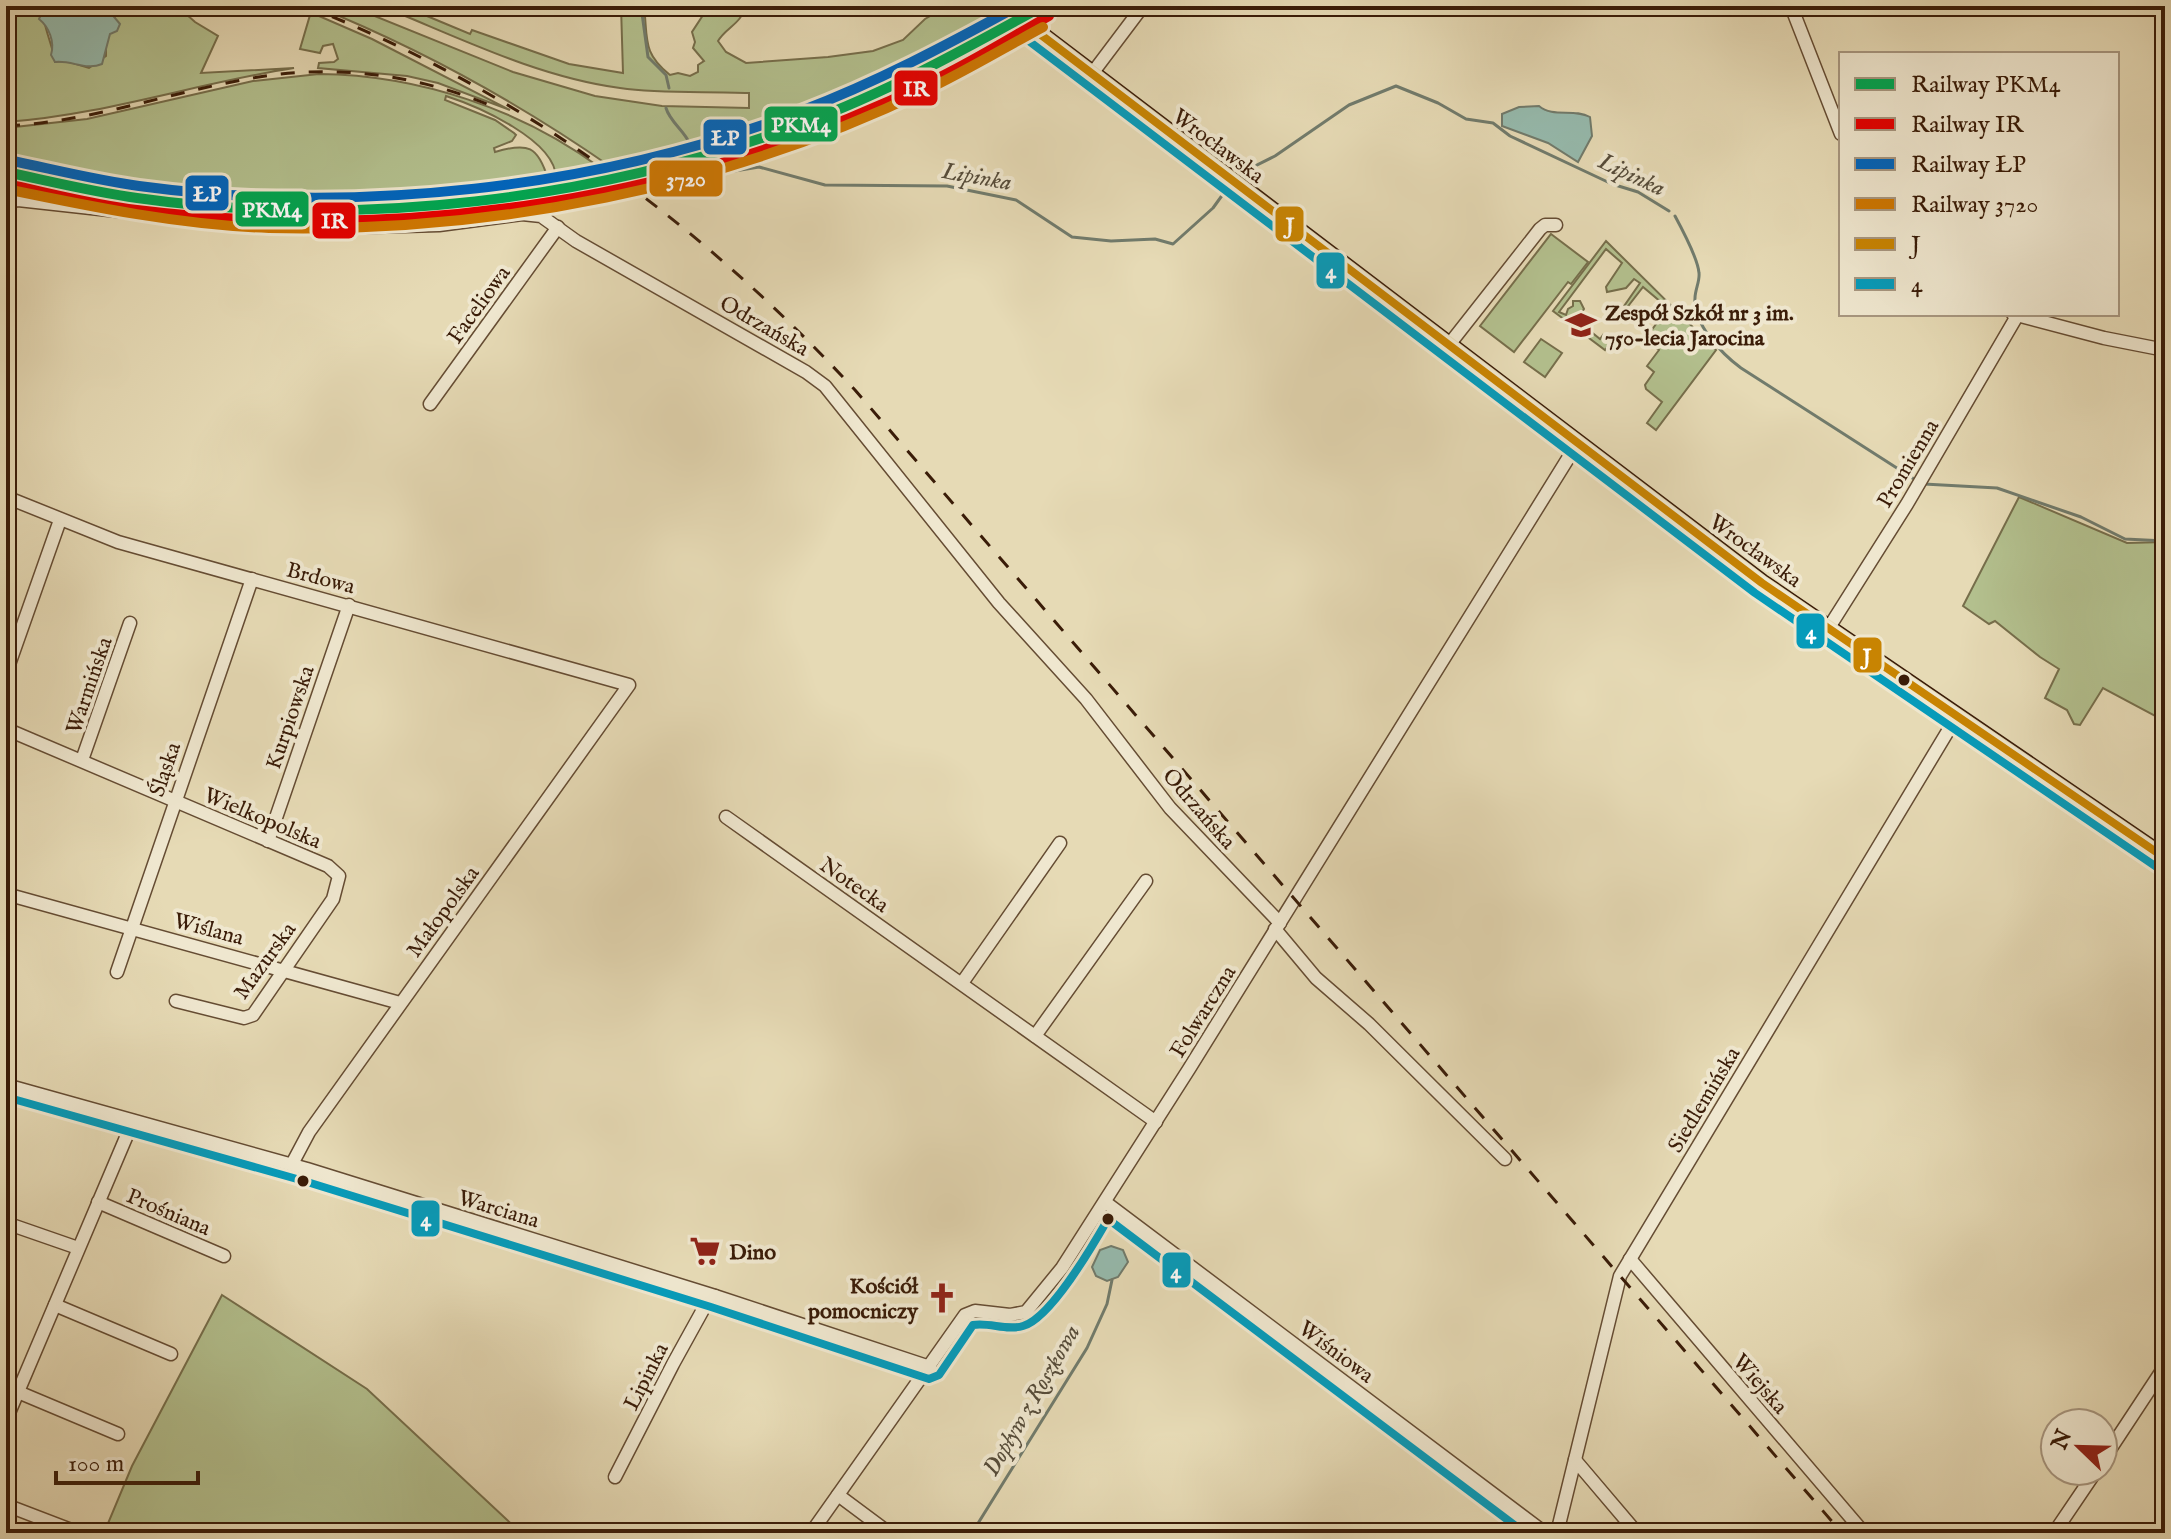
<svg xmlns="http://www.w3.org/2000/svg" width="2171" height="1539" font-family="'IM FELL English',serif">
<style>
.green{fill:#b3c08e;stroke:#766e4b;stroke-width:2}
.water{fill:#96bbae;stroke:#717b6c;stroke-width:2}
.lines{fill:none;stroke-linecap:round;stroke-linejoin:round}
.stream{stroke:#717b6c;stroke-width:3}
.minor-casing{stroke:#654c33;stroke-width:15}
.major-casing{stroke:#3a1c08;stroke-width:19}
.minor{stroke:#efe7cf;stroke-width:12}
.major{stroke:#e6dab5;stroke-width:16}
.rail{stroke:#3a1c08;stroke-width:3;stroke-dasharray:14 14;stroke-linecap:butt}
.bus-1-casing{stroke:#efe7cf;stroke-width:14}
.bus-2-casing{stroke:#efe7cf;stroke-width:14}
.bus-1{stroke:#c88402;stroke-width:8}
.bus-2{stroke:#069bba;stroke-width:8}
.rail-1-casing{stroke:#efe7cf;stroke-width:16}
.rail-2-casing{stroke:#efe7cf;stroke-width:16}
.rail-3-casing{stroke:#efe7cf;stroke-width:16}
.rail-4-casing{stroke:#efe7cf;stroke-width:16}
.rail-1{stroke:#00a651;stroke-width:10}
.rail-2{stroke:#e50000;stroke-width:10}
.rail-3{stroke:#0065bd;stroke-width:10}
.rail-4{stroke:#ce7702;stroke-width:10}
.bus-dot{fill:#3a1c08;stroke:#efe7cf;stroke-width:3}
.labels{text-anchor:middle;stroke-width:8;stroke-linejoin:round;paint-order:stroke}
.street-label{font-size:22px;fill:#3a1c08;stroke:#efe7cf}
.poi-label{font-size:22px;font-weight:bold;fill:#3a1c08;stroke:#efe7cf;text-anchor:start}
.water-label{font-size:24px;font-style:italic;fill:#564c3a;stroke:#efe7cf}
.line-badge{stroke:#efe7cf;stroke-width:3}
.badge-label{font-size:22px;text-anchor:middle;font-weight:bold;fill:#fff}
</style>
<rect width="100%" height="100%" fill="#e6dab5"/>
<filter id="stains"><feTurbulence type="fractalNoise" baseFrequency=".0025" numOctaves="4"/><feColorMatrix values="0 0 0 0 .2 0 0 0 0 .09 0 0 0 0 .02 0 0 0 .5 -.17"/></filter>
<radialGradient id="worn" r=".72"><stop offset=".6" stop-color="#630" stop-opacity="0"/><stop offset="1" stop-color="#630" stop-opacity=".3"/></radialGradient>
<g class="green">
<path d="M6,6H45C39,19 53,44 55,62L66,61L89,68L106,56V43L115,17L105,6H177L195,22L218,36L201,73L294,68C197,83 104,115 6,122Z"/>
<path d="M286,6H296L372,39L510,110L438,83L407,76L318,68L319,63L334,62L338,59L333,44L323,46L320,53L300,49L310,15Z"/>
<path d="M315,6H350L513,72L595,96L662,106L749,108V93C706,91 662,94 620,88C537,77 458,37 381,6H411L427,16L470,34L472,30L569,64L623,73L621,6H644C648,39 642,53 670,75L678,73L690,76L698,72V65L704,61L693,48L695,42L692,32L709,6H745C742,24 726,27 718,41L726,52L746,63L828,57L873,51L903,40L925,19L948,6H984L990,19L994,16L998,22C876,87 747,138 611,167C519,103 419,48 315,6Z"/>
<path d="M319,74C419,75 521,109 602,169L556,178C556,140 477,106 446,96L445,100L495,120L514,133L516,135L512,141L494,148L495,152C528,142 538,146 548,179C476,190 404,200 331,201C221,203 112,188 6,161V128L87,119L253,81Z"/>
<path d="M6,175C191,224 362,221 551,194V207L546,211L472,218L290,224L17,198L6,185Z"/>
<path d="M613,180H620L634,191L626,190L614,196L563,205L558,192Z"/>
<path d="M1551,234L1588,262L1571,284L1568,282L1514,352L1480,326Z"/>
<path d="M1606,241L1716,350L1656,430L1647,423L1662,402L1646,389L1645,385L1654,372L1647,366L1659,350L1645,339L1668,308L1643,287L1622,314L1620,312L1640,283L1634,279L1626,288L1607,292L1606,287L1622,263L1606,249L1559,312L1566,315L1568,309L1573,306V301H1580L1584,309L1578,318L1579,322L1600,339L1603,335L1611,342L1605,350L1553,311Z"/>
<path d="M1541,339L1562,353L1545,377L1524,362Z"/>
<path d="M2019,497L2127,543L2165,542V701L2157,717L2103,688L2080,725L2074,724L2067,710L2045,698L2059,669L2040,657L1995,621L1989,624L1963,606Z"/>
<path d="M222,1295L367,1389L521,1533H104L132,1466Z"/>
</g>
<g class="water">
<path d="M45,6H105L120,24L117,31L110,34L102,64C86,71 72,60 55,62L51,55C55,42 49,27 39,19Z"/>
<path d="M1539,106C1553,118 1574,108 1590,117L1592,136L1578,162L1548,143L1502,126V114L1519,107Z"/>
<path d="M1111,1246L1123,1250L1128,1262L1118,1277L1107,1281L1096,1276L1092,1267L1100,1250Z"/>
</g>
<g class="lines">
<g class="stream">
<path d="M641,6L648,57L666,75L669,88"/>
<path d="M666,108C670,122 684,130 690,144"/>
<path d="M695,165L699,174L704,176L759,167L825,185L947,186L1016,200L1072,237L1111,241L1155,239L1173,244L1213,208L1226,190"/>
<path d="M1239,174L1275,156L1349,105L1396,86L1438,103L1466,119L1493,123L1510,136L1612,184L1638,192L1669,211"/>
<path d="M1675,216C1682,229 1698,259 1699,273C1700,281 1695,290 1695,298C1693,324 1722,354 1741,368L1914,479"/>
<path d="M1924,484L1997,488L2081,517L2125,539L2165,541"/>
<path d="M972,1533L1087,1348L1107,1304L1112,1280"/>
</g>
<g class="minor-casing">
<g id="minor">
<path d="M1791,6L1841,134"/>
<path d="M1091,75L1143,6"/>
<path d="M6,202L18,200L218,222L333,228L439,225L522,214L541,216L576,241L806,372L825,386L999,603L1086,699L1170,808L1280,923"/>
<path d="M2013,314L2104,338L2165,350"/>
<path d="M1448,346L1540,229L1545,225H1556"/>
<path d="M430,404L558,227"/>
<path d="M6,497L118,542L629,685L309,1132L292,1164"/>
<path d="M1828,629L1907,504L2017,316"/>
<path d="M6,673L60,520"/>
<path d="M6,729L328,866L339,876L333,899L253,1015L244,1018L176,1001"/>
<path d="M82,760L130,623"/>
<path d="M726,817L1156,1122"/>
<path d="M268,841L349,605"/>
<path d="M6,894L400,1003"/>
<path d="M1275,929L1316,978L1369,1024L1505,1159"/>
<path d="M117,972L252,579"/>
<path d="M962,983L1060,843"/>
<path d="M1035,1036L1146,881"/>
<path d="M6,1085L307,1169L715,1296L930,1367"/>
<path d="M98,1202L224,1256"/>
<path d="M1105,1202L1545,1533"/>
<path d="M6,1223L78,1248"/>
<path d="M1630,1259L1864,1533"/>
<path d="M55,1305L171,1354"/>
<path d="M18,1392L118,1434"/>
<path d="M6,1420L133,1121"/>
<path d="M1575,1460L1637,1533"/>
<path d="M2103,1460L2165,1366"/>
<path d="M615,1477L673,1364L705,1306L715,1296"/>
<path d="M838,1495L889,1533"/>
<path d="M6,1505L79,1533"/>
<path d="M811,1533L965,1315L975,1311L1010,1315L1026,1312L1062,1268L1189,1069L1577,444"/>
<path d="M1557,1533L1620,1276L1957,716"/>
<path d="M2054,1533L2096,1471"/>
</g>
</g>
<g class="major-casing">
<path id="major" d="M1003,6L1762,583L2165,858"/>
</g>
<use href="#minor" class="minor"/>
<use href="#major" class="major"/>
<g class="rail">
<path d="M306,6C519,90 700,222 855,390L1842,1533"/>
<path d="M6,126C91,122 170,92 253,78C332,64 413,74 487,104"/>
</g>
<g class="bus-1-casing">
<path id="bus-1" d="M1003,6L1762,583L2165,858"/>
</g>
<g class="bus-2-casing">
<g id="bus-2">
<path d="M996,16L1755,593L2158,868"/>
<path d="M6,1097L304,1181L711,1307L929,1379L939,1375L973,1325C989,1322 1007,1331 1023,1326C1051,1318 1093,1245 1108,1219L1525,1533"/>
</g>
</g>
<use href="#bus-1" class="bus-1"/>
<use href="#bus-2" class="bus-2"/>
<g class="rail-1-casing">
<path id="rail-1" d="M6,172C49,181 93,192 137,198C358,229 595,201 804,123C888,92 965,49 1043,6"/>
</g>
<g class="rail-2-casing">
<path id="rail-2" d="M6,184C49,193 93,205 137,210C406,243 688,201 932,81C972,62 1010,38 1049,16"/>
</g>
<g class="rail-3-casing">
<path id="rail-3" d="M8,160C52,169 95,180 139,186C355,215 597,189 801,111C877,82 947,45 1018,6"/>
</g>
<g class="rail-4-casing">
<path id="rail-4" d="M6,189C93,207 180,225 269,228C494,233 723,188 926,90C966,71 1004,48 1043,27"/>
</g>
<use href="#rail-1" class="rail-1"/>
<use href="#rail-2" class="rail-2"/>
<use href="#rail-3" class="rail-3"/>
<use href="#rail-4" class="rail-4"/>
</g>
<defs>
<g id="school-bare" transform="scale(2.4)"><path d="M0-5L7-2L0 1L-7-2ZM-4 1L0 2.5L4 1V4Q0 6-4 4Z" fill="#8f2418" stroke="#efe7cf" stroke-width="2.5" paint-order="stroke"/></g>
<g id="supermarket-bare" transform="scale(2.4)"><path d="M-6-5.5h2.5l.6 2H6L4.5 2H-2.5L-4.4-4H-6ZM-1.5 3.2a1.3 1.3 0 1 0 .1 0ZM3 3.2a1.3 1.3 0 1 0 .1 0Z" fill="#8f2418" stroke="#efe7cf" stroke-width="2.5" paint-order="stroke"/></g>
<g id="church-bare" transform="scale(2.4)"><path d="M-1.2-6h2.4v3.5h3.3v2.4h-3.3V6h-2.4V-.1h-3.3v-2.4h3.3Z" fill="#8f2418" stroke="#efe7cf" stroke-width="2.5" paint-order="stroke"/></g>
</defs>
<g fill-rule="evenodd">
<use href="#school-bare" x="1581" y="325"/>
<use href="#supermarket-bare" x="705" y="1251"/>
<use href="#church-bare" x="942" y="1298"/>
</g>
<g class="bus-dot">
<circle cx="1904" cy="680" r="7"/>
<circle cx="303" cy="1181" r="7"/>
<circle cx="1108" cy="1219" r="7"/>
</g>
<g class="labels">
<g class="street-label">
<text transform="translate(1219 145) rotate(37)" y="8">Wrocławska</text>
<text transform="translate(478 304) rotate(-54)" y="8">Faceliowa</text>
<text transform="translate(765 325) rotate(30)" y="8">Odrzańska</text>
<text transform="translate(1907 463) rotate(-59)" y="8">Promienna</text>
<text transform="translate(1756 550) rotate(36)" y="8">Wrocławska</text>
<text transform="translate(321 577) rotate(15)" y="8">Brdowa</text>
<text transform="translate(88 685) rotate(-71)" y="8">Warmińska</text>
<text transform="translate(289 717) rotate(-71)" y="8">Kurpiowska</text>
<text transform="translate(164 769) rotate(-71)" y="8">Śląska</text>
<text transform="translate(1200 808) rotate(49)" y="8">Odrzańska</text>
<text transform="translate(263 817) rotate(23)" y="8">Wielkopolska</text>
<text transform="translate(855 884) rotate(35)" y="8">Notecka</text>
<text transform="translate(442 911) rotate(-54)" y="8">Małopolska</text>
<text transform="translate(209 928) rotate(15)" y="8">Wiślana</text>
<text transform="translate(264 960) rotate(-54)" y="8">Mazurska</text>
<text transform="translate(1202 1011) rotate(-58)" y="8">Folwarczna</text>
<text transform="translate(1703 1099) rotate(-59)" y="8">Siedlemińska</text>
<text transform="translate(499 1208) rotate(17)" y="8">Warciana</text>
<text transform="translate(169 1211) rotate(23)" y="8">Prośniana</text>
<text transform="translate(1337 1351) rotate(37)" y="8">Wiśniowa</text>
<text transform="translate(645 1376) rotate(-63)" y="8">Lipinka</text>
<text transform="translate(1761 1383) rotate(49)" y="8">Wiejska</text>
</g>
<g class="poi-label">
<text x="1605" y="320">Zespół Szkół nr 3 im.<tspan x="1605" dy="25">750-lecia Jarocina</tspan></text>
<text x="729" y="1259">Dino</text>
<text x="918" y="1293" text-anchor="end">Kościół<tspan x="918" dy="25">pomocniczy</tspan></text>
</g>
<g class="water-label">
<text transform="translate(1632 174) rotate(25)" y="8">Lipinka</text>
<text transform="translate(977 176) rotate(10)" y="8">Lipinka</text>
<text transform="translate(1031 1400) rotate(-60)" y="8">Dopływ z Roszkowa</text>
</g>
</g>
<g class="line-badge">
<rect x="893" y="69" width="46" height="38" rx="8" fill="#e50000"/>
<rect x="763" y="105" width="76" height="38" rx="8" fill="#00a651"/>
<rect x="702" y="118" width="46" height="38" rx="8" fill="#0065bd"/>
<rect x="648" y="159" width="76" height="39" rx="8" fill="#ce7702"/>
<rect x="184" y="174" width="46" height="38" rx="8" fill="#0065bd"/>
<rect x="234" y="190" width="76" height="38" rx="8" fill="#00a651"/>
<rect x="311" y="201" width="46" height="39" rx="8" fill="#e50000"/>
<rect x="1274" y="205" width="31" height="38" rx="8" fill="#c88402"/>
<rect x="1315" y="251" width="31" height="39" rx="8" fill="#069bba"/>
<rect x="1795" y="612" width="31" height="38" rx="8" fill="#069bba"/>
<rect x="1852" y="636" width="31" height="38" rx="8" fill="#c88402"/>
<rect x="410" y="1199" width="31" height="39" rx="8" fill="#069bba"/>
<rect x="1161" y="1251" width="31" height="38" rx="8" fill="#069bba"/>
</g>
<g class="badge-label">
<text x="916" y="96">IR</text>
<text x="801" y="132">PKM4</text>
<text x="725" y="145">ŁP</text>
<text x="686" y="186">3720</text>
<text x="207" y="201">ŁP</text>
<text x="272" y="217">PKM4</text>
<text x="334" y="228">IR</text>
<text x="1290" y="232">J</text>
<text x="1331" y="278">4</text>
<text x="1811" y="639">4</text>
<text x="1867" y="663">J</text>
<text x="426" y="1226">4</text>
<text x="1176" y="1278">4</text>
</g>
<rect width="2171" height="1539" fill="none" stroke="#e6dab5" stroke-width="32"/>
<rect x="8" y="8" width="2155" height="1523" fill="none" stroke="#3a1c08" stroke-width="4"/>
<rect x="16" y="16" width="2139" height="1507" fill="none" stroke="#3a1c08" stroke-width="2"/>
<rect x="1839" y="52" width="280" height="264" fill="#efe7cf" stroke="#a7967f" stroke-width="2"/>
<rect x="1855" y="78" width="40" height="12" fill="#00a651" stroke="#a7967f" stroke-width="2"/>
<text x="1911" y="92" font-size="24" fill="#3a1c08">Railway PKM4</text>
<rect x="1855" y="118" width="40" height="12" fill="#e50000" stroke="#a7967f" stroke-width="2"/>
<text x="1911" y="132" font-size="24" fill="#3a1c08">Railway IR</text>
<rect x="1855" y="158" width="40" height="12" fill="#0065bd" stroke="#a7967f" stroke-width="2"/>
<text x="1911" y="172" font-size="24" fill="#3a1c08">Railway ŁP</text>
<rect x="1855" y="198" width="40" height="12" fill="#ce7702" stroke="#a7967f" stroke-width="2"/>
<text x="1911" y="212" font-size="24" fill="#3a1c08">Railway 3720</text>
<rect x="1855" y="238" width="40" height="12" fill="#c88402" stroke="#a7967f" stroke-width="2"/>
<text x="1911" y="252" font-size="24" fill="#3a1c08">J</text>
<rect x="1855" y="278" width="40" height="12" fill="#069bba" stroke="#a7967f" stroke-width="2"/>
<text x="1911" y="292" font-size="24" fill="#3a1c08">4</text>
<g transform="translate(2079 1447) rotate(293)"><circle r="38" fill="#efe7cf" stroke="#a7967f" stroke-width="2"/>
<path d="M0-6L14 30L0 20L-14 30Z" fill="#8f2418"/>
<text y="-12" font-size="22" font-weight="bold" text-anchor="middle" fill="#3a1c08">N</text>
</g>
<path d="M56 1471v12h142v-12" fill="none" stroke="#3a1c08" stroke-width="4"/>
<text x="68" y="1471" font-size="24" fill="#3a1c08" stroke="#efe7cf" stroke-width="6" paint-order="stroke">100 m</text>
<rect width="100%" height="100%" filter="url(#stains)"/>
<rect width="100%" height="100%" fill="url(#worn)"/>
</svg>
